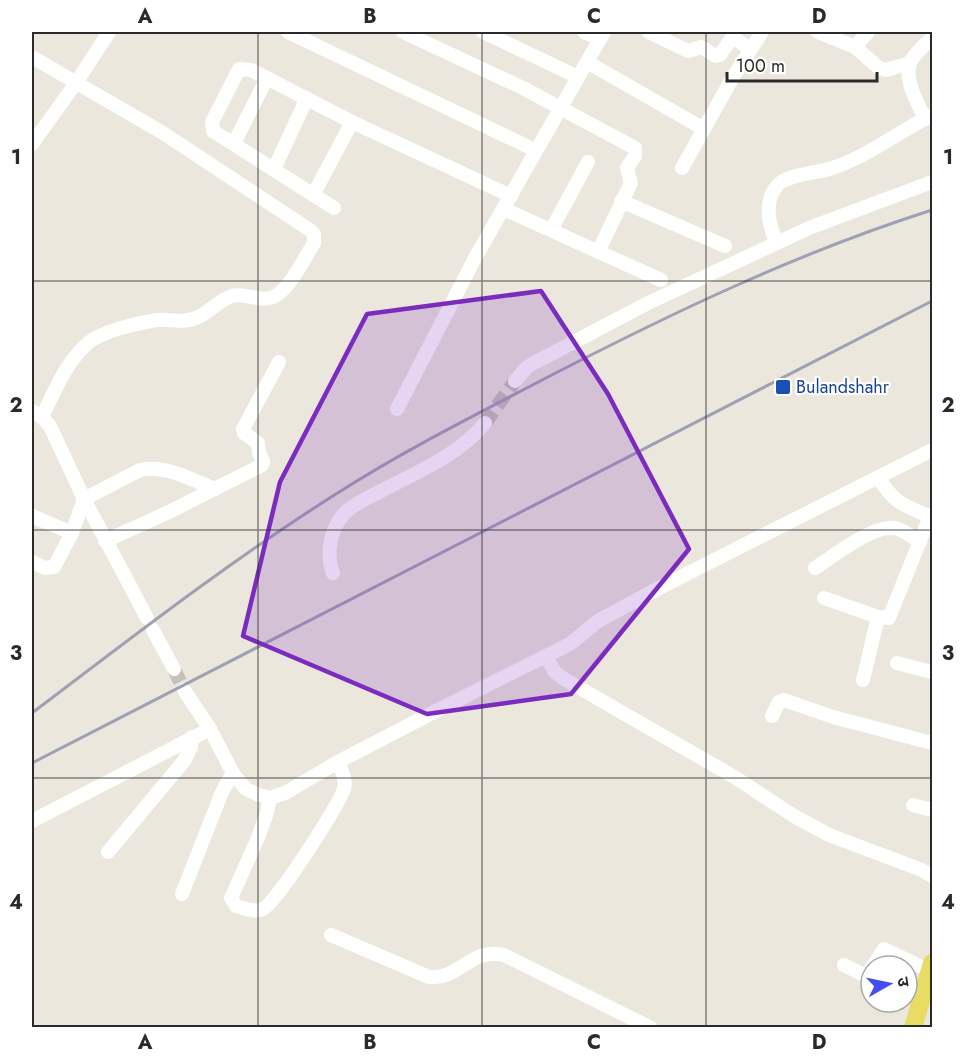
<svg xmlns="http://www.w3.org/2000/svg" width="964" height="1059" font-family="Jost,'Noto Sans Devanagari',sans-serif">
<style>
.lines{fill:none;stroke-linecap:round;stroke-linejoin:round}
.minor-tunnel{stroke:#c4c1b8;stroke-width:14;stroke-dasharray:14 7;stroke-linecap:butt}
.minor{stroke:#fff;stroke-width:14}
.major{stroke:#e9dc64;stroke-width:18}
.rail{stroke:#9fa0b3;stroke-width:3}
.marked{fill:#7b2cbf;fill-opacity:0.2;stroke:#7b2cbf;stroke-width:4.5;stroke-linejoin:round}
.grid{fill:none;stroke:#2a2a2a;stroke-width:1.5;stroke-opacity:0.55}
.transit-dot{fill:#1a4fb4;stroke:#fff;stroke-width:2}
.labels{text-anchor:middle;stroke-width:4.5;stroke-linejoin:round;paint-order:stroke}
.transit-label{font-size:18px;fill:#164399;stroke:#fff;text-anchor:start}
.neatline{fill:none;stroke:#2a2a2a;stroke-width:2}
.grid-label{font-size:20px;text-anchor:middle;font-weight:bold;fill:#2a2a2a}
</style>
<rect width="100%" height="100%" fill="#ebe7dc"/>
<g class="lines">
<g class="minor-tunnel">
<path d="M485,423L515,381"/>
<path d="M174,669L184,690"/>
</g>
<g class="minor">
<path d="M288,32L535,150"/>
<path d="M403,32L523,88L635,148V156L627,168L631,183L598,252"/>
<path d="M483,32L578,77"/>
<path d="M584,32L600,39"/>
<path d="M649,32L688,51L701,47L716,56L720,55L731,39H736L749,49"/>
<path d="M818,32L855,47L879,68L886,70L910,63"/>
<path d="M855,47L868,32"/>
<path d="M32,57L163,133L310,230L314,234V243C305,257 289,291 273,297C260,303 246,292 232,296C218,300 208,315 193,319C181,323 169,319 157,320C138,323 102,331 88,343C66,362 54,392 42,417"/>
<path d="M587,62L704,129"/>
<path d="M925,119C918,103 904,81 910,63C914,53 925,45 932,38"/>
<path d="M234,143L267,78"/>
<path d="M32,144L76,83L109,32"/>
<path d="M682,168L733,77L762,32"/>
<path d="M274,169L307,98"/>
<path d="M313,195L352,122"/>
<path d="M621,201L725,246"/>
<path d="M334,208L213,131L212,122L239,69L251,70L352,122L511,196"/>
<path d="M504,209L661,280"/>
<path d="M551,230L588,162"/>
<path d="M777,243C769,226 763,202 777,186C785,175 816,173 829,169C866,158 898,132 932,115"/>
<path d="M515,381L527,367L536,362L648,303L809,228L932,182"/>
<path d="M397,409L475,258L604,32"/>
<path d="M32,411L42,417L50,426L84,499L147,618"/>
<path d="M879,478C893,503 907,507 932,517"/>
<path d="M32,516L72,533"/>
<path d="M105,541L169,512L262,465L263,461L259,453L258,443L244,433L243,429L279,362"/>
<path d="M32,562L45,568L54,567L72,533L84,499L140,470C164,464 192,480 215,489"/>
<path d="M815,568C832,557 874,524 895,528C904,530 912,537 920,542"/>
<path d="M333,573C326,556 330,531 342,516C352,504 368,498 381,491C417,472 458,456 485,423"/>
<path d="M824,598L878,617L889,618L930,516"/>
<path d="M153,630L174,669"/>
<path d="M546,657L555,672L564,679L736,778L794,816L829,835L922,870L932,876"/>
<path d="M897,663L932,672"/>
<path d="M863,680L878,617"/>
<path d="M184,690L210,729"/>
<path d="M772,716L779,702L784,700L833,717L932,743"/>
<path d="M270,798L266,816L257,840L231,898L236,906C244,908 255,913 263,909C277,902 338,806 344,789C347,780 341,770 338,762"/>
<path d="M913,805L932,810"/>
<path d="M32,821L210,729L234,775L246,789L259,795L270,798L285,793L338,762L430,714L570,644L598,621L657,589L932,450"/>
<path d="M108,852L184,761L191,747L192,737"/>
<path d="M182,894L222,792L230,778L234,775"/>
<path d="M331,935L429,977C459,980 471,947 504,955L651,1028"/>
<path d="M844,965L862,974H867L871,969"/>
<path d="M873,966L884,949L930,971"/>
</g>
<path class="major" d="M913,1028L932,963"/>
<g class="rail">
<path d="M32,713C131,638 230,561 336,494C403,451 475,415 546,378C672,313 797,253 932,210"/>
<path d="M32,763L932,301"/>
</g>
</g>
<path class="marked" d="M541,291L608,394L689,549L571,694L427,714L243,636L280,482L367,314Z"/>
<path class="grid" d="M258,32V1028M482,32V1028M706,32V1028M32,281H932M32,530H932M32,778H932"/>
<rect class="transit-dot" x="775" y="379" width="16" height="16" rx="3"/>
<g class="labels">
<g class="transit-label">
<text x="796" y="393">Bulandshahr</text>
</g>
</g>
<rect width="964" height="1059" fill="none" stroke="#ffffff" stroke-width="66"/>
<g transform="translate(889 984) rotate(81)"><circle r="28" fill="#ffffff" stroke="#aaaaaa" stroke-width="1.5"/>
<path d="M0-4.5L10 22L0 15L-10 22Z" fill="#444df0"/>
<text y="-9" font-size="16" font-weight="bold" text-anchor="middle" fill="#2a2a2a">उ</text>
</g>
<path d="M727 72v9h150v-9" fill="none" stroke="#2a2a2a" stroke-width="3"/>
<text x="736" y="72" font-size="18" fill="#2a2a2a" stroke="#ffffff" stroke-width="4.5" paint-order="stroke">100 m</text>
<rect x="33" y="33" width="898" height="993" class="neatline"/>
<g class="grid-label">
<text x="145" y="23">A</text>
<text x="370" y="23">B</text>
<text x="594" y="23">C</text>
<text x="819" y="23">D</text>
<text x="16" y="164">1</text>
<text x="948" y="164">1</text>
<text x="16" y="412">2</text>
<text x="948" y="412">2</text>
<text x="16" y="660">3</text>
<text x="948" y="660">3</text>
<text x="16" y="909">4</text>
<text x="948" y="909">4</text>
<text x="145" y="1049">A</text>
<text x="370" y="1049">B</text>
<text x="594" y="1049">C</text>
<text x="819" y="1049">D</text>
</g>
</svg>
